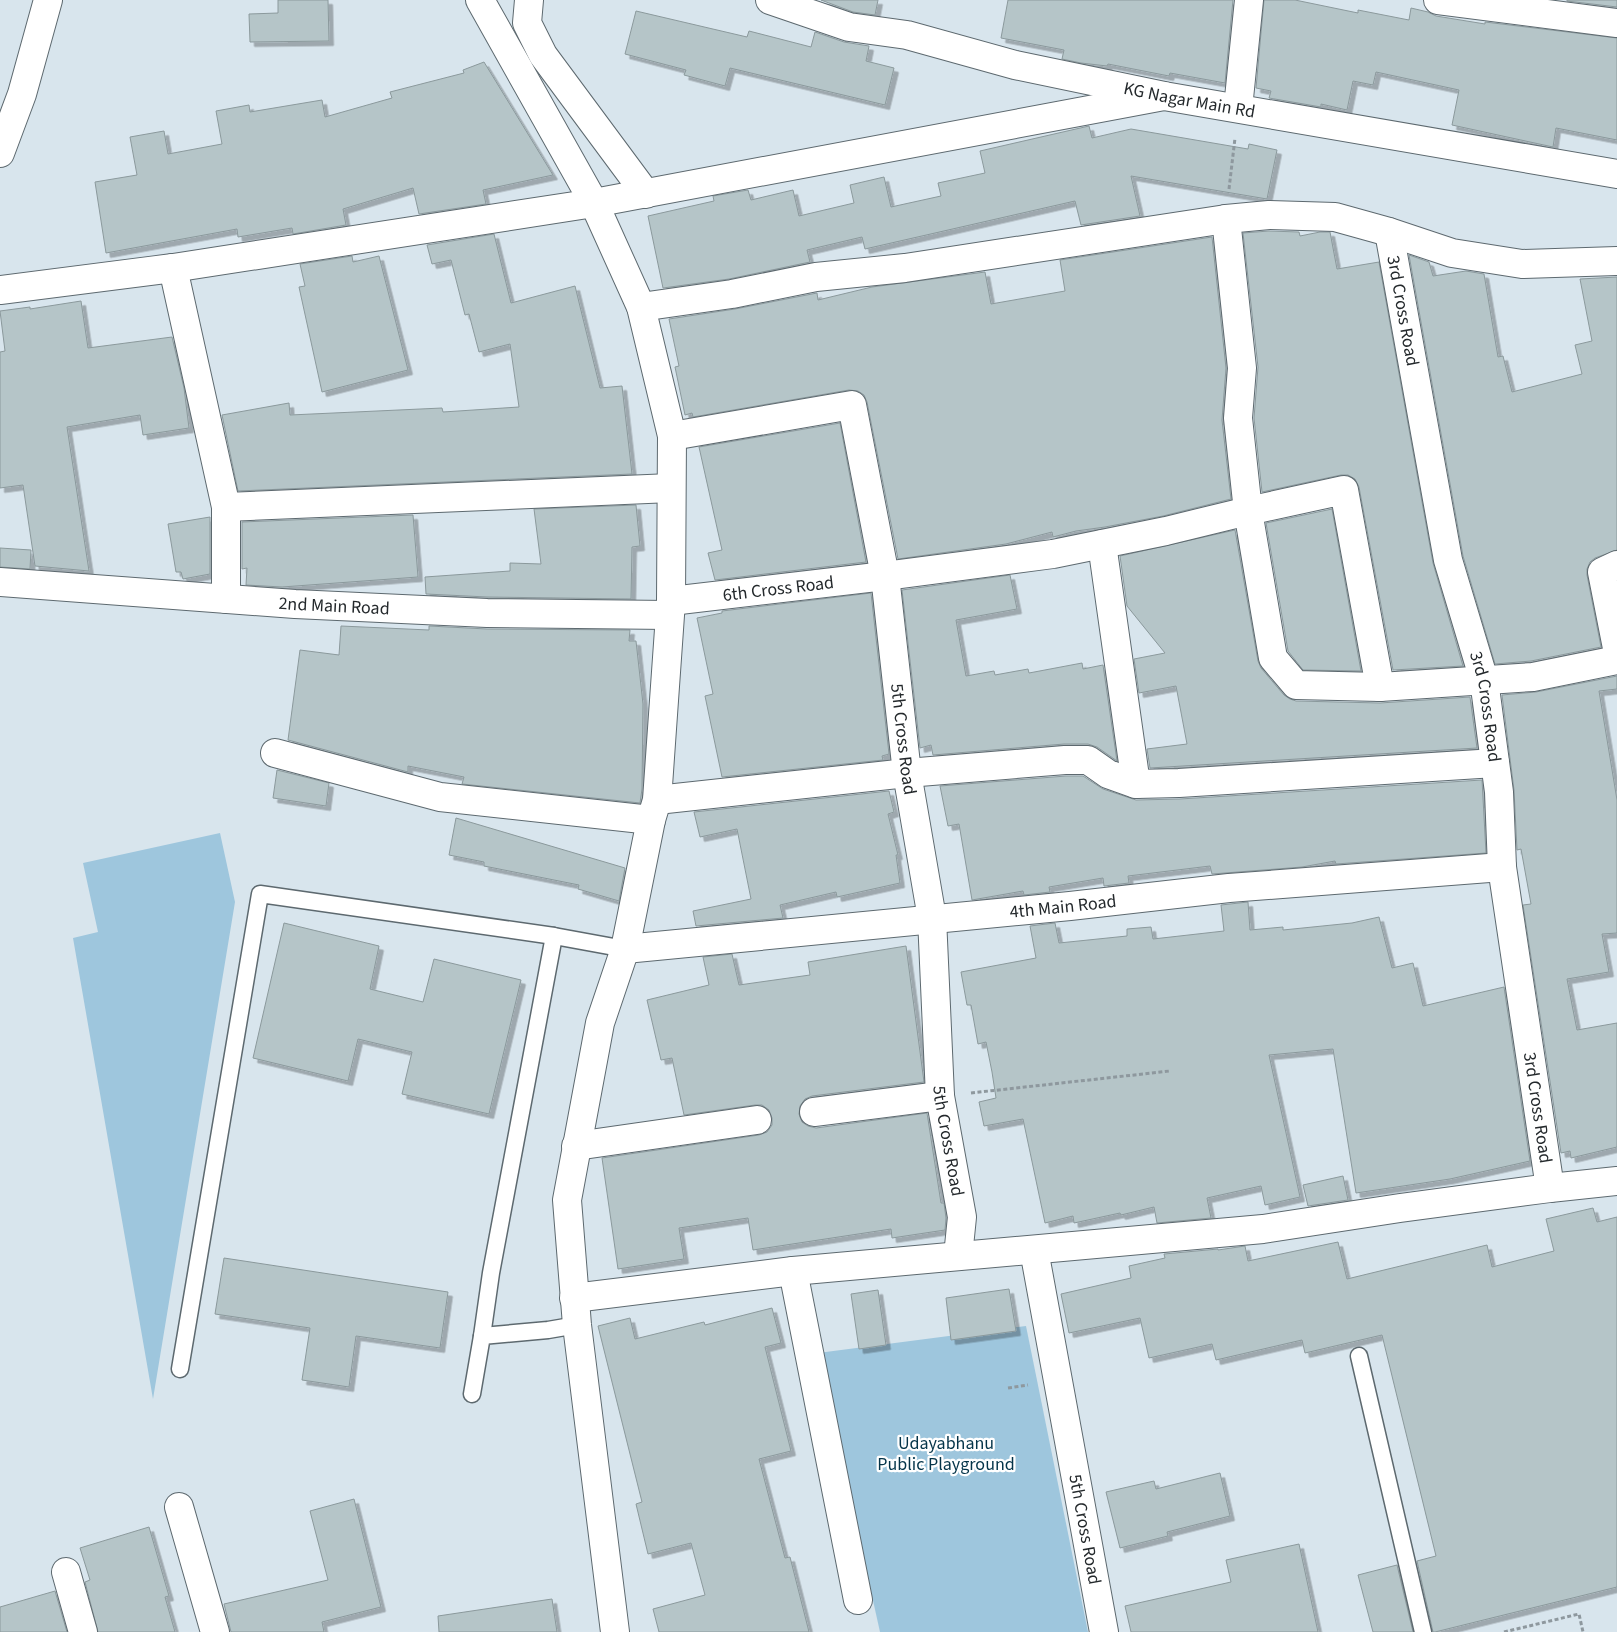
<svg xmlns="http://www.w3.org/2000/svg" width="1617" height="1632" font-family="'Source Sans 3',sans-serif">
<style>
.green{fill:#9ec6dd}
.building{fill:#b5c5c8;stroke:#8b999c;filter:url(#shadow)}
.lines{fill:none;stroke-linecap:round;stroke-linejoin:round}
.lane-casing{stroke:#5d696f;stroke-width:19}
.street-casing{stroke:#5d696f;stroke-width:30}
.secondary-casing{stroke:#5d696f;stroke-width:30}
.path{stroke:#8e989e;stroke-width:3;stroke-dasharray:4 2.5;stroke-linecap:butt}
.lane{stroke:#fff;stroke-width:16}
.street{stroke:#fff;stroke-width:28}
.secondary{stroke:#fff;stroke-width:28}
.labels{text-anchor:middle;stroke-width:4.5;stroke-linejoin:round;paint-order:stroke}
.street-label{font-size:18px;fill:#24292c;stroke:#fff}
.park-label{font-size:18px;fill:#043449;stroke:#fff}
</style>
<defs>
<filter id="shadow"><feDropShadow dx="4.5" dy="4.5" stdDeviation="0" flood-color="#0004"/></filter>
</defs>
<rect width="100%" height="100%" fill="#d8e5ed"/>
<g class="green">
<path d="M220,833L235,902L153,1399L73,938L98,932L83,863Z"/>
<path d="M1026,1326L1088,1632H880L818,1353Z"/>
</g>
<g class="building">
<path d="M278,0H328L329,41L250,42L249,14L278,13Z"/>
<path d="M821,0H878L875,15L853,12Z"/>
<path d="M1008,0H1233L1225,83L1170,73L1169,76L1108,64L1107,66L1081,63L1062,59L1064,50L1001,38Z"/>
<path d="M1264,0H1295L1358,13V10L1409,20L1411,8L1428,12L1436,16L1485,24V22L1617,38V140L1556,128L1553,147L1452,125L1459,90L1376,72L1373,85L1353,81L1347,110L1321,104V107L1269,98L1271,91L1256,88Z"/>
<path d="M1567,0H1617V7L1567,1Z"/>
<path d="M636,11L747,37L749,31L811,47L815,32L844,42L869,46L866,61L894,68L885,105L730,68L725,86L684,75L686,70L625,54Z"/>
<path d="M484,62L553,175L483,190L486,204L419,214L413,188L343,209L346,225L293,234L292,228L238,237L237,229L106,253L95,182L137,175L130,137L164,131L168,154L222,144L216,111L249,105L250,112L322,100L325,117L392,98L390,92L464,73L463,70Z"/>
<path d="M1089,126L1092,138L1131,129L1248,149L1249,144L1277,150L1267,199L1131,176L1140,216L1081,225L1075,201L865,249L862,237L807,250L810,262L729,279L663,288L648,216L714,201L713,196L748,190L751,200L793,190L799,216L854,203L850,185L884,177L891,207L941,196L938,183L985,173L980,151Z"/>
<path d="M1269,231L1299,232L1300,236L1320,232H1330L1337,269L1379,262L1433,563L1463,666L1393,670L1359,487L1355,479L1348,475H1341L1262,492L1254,418L1258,367L1243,233Z"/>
<path d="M494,234L511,303L575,286L600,388L622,386L632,474L238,491L222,415L289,403L290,415L442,408L443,412L519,407L510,344L479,352L469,314L465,315L451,260L432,264L427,245Z"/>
<path d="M1212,237L1226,368L1222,420L1231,499L1163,516L1105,527L1076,531L1053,537L1052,532L1006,544L898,559L867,402L864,395L858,391L849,390L693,417L692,413L685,415L675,367L679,366L669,319L735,309L817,293L818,300L872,287L985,272L991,304L1065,291L1060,260Z"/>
<path d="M1409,255L1429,262L1433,276L1466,271L1484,274L1498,357L1503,356L1512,392L1582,374L1575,345L1592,341L1580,279L1617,277V550L1595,558L1590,562L1587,569V575L1601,647L1531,661L1495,664L1463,556Z"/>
<path d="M352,256L353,262L379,256L408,370L322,392L299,287L305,286L300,264Z"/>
<path d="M81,301L88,348L172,337L184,388L189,428L143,435L140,415L67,427L89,571L35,566L23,485L0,488V352L5,351L0,311L30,307V309Z"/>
<path d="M840,423L866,562L715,580L708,553L722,550L699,447Z"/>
<path d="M636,505L640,546L632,547L631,599L487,597L426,594L425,577L510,571V563L541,564L534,509Z"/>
<path d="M1332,509L1361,671L1303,670L1288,651L1266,523Z"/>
<path d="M413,515L418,577L282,587L246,585L247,568L242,569V522Z"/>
<path d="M210,517V574L183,579L181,572H176L168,524Z"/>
<path d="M1235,530L1258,661L1261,668L1284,695L1290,699L1296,701L1380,703L1470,697L1477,748L1150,768L1147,749L1187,744L1176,686L1139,693L1134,659L1165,653L1127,606L1120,556Z"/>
<path d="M0,548L31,550L30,569L0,567Z"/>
<path d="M1010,575L1017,609L956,620L966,676L994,671L995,675L1028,669L1029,673L1082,663L1083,669L1103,665L1117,761L1097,747L1088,744H1064L933,755L931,745L920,748L902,590Z"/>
<path d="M871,593L889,754L882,756L883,760L722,777L705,696L713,694L697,618L722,613V611Z"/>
<path d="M341,626L429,630V626L487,629L630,630L629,641H636L643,704L642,789L640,803L462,784L464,777L408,766V772L288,740L300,650L339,655Z"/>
<path d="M1617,676V689L1599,691L1617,800V933L1602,934L1609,972L1567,979L1577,1030L1617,1023V1147L1571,1158L1570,1151L1561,1153L1523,905L1531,904L1521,849L1517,850L1514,790L1502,695L1536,692Z"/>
<path d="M277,770L329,783L326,806L273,798Z"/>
<path d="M1066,776H1083L1103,789L1136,800L1180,799L1482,780L1486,853L1336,864L1335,861L1302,867L1212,874L1210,866L1128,876L1129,883L1104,886L1103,878L1049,887L1050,892L1024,895L1023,891L972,900L959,824L948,826L940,786Z"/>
<path d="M889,791L894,812L888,814L898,855H896L900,883L837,897L836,892L780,905L783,918L696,926L693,911L751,899L737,829L700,837L694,812Z"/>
<path d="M456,818L625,868L619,901L578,889L579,885L484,866V862L449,855Z"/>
<path d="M1248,902L1250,930L1283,927V930L1352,923L1379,917L1392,968L1413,963L1423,1006L1504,987L1530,1161L1450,1179L1356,1193L1333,1049L1269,1055L1300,1197L1265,1205L1261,1186L1207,1198L1211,1218L1157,1223L1154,1207L1121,1215L1120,1213L1074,1223L1073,1216L1045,1223L1023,1119L984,1126L979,1102L996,1098L992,1072L986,1042L978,1044L971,1005H967L961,972L1036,958L1030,926L1055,923L1059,943L1127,936V929L1151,927L1153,939L1224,931L1221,905Z"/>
<path d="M284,923L379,946L370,989L423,1002L434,959L521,980L489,1114L402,1094L412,1052L358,1039L348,1081L253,1058Z"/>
<path d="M906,946L924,1082L812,1096L805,1099L800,1106L799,1114L802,1122L808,1126L816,1128L927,1113L941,1203H944L946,1218L945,1230L892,1238L891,1229L753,1250L748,1218L679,1228L684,1259L618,1269L602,1158L759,1135L767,1132L772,1125V1118L769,1110L762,1105H755L684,1115L672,1058L661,1060L647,1000L709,985L703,957L732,954L739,985L810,975L808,962Z"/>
<path d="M1343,1176L1348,1200L1308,1206L1303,1185Z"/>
<path d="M1593,1208L1597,1222L1617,1217V1587L1435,1632H1433L1417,1561L1436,1556L1382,1335L1305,1353L1302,1340L1216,1360L1212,1344L1149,1358L1140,1318L1069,1333L1061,1294L1131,1278L1129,1266L1165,1258L1164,1254L1218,1249V1250L1245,1246L1248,1261L1338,1242L1347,1279L1487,1245L1492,1267L1554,1251L1546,1219Z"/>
<path d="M224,1258L448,1292L440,1348L356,1336L349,1387L302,1380L310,1328L215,1314Z"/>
<path d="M1009,1289L1016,1331L951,1340L946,1298Z"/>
<path d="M878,1290L886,1345L859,1349L851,1294Z"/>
<path d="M772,1308L781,1343L765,1347L791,1451L759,1459L785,1558L790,1557L809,1632H659L653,1609L705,1595L691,1543L648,1554L636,1504L642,1502L598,1326L630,1318L635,1339L704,1322L705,1325Z"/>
<path d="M1220,1473L1230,1516L1167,1532L1168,1536L1120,1548L1106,1492L1154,1481L1156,1489Z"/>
<path d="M354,1499L381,1607L322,1622L324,1632H231L224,1604L328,1580L310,1511Z"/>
<path d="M149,1527L169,1596L165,1597L175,1632H98L85,1582L90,1580L80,1548Z"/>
<path d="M1299,1544L1318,1632H1131L1125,1606L1231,1582L1226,1560Z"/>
<path d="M1397,1565L1413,1632H1373L1358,1575Z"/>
<path d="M55,1591L67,1632H0V1607Z"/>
<path d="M552,1599L557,1632H439L438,1616Z"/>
</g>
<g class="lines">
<g class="lane-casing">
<g id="lane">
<path d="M482,1336L491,1273L554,936"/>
<path d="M1359,1356L1423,1632"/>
<path d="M180,1369L260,894L554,936L625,949"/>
<path d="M472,1394L482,1336L548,1330L577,1325"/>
</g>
</g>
<g class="street-casing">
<g id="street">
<path d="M529,0L527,23L543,55L646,194"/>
<path d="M1438,0L1617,23"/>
<path d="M1238,108L1249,0"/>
<path d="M0,153L22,94L48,0"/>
<path d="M1226,219L1242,368L1238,418L1248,511L1273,658L1296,685L1380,687L1533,677L1617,660"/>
<path id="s1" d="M1389,232L1448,560L1484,680L1499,792L1502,867L1550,1188"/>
<path d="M173,268L226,507L671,488"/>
<path d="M0,290L173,268L594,203L1164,96"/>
<path d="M641,307L732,294L816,277L905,268L1226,219L1269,215L1335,217L1389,232L1452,253L1522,264L1617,261"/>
<path id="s2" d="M672,436L852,405L885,576L907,773L932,918L940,1096L962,1217L958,1256"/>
<path d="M226,507V599"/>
<path d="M1102,544L1136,784"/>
<path d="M1617,565L1602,572L1617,648"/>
<path id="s3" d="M0,582L295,604L487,613L669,615"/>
<path id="s4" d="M671,601L885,576L1053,554L1166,531L1248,511L1344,490L1380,687"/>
<path d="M275,753L440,797L651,820"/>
<path d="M657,800L907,773L1065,760H1088L1108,774L1136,784L1179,783L1495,763"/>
<path id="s5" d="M625,949L1070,906L1229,888L1502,867"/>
<path d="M814,1112L940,1096"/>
<path d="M576,1146L757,1120"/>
<path id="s6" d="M1034,1250L1104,1632"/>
<path d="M793,1271L858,1600"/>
<path d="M574,1298L793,1271L1263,1229L1400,1208L1550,1188L1617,1181"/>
<path d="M179,1507L215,1632"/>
<path d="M66,1572L83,1632"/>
</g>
</g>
<g class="secondary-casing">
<g id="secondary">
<path d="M480,0L594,203L641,307L672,436L671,601L657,800L651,820L625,949L600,1023L567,1200L577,1325L615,1632"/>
<path id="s7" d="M770,0L849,27L907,35L1015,65L1164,96L1617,174"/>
</g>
</g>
<g class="path">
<path d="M1229,189L1235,138"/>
<path d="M971,1093L1170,1071"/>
<path d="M1008,1388L1028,1385"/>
<path d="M1504,1632L1579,1614L1583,1632"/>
</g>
<use href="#lane" class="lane"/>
<use href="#street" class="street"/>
<use href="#secondary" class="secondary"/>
</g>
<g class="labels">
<g class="street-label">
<text dy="6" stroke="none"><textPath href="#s7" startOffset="432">KG Nagar Main Rd</textPath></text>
<text dy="6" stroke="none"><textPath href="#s1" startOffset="80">3rd Cross Road</textPath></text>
<text dy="6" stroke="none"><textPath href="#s4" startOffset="108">6th Cross Road</textPath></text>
<text dy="6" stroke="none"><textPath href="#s3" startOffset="335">2nd Main Road</textPath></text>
<text dy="6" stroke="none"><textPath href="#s1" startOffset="485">3rd Cross Road</textPath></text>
<text dy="6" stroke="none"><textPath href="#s2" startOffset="521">5th Cross Road</textPath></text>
<text dy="6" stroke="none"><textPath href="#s5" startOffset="440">4th Main Road</textPath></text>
<text dy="6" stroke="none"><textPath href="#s1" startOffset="890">3rd Cross Road</textPath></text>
<text dy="6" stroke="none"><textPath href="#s2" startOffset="926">5th Cross Road</textPath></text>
<text dy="6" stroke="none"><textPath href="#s6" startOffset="284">5th Cross Road</textPath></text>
</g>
<g class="park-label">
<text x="946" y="1449">Udayabhanu<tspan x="946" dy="21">Public Playground</tspan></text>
</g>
</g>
</svg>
